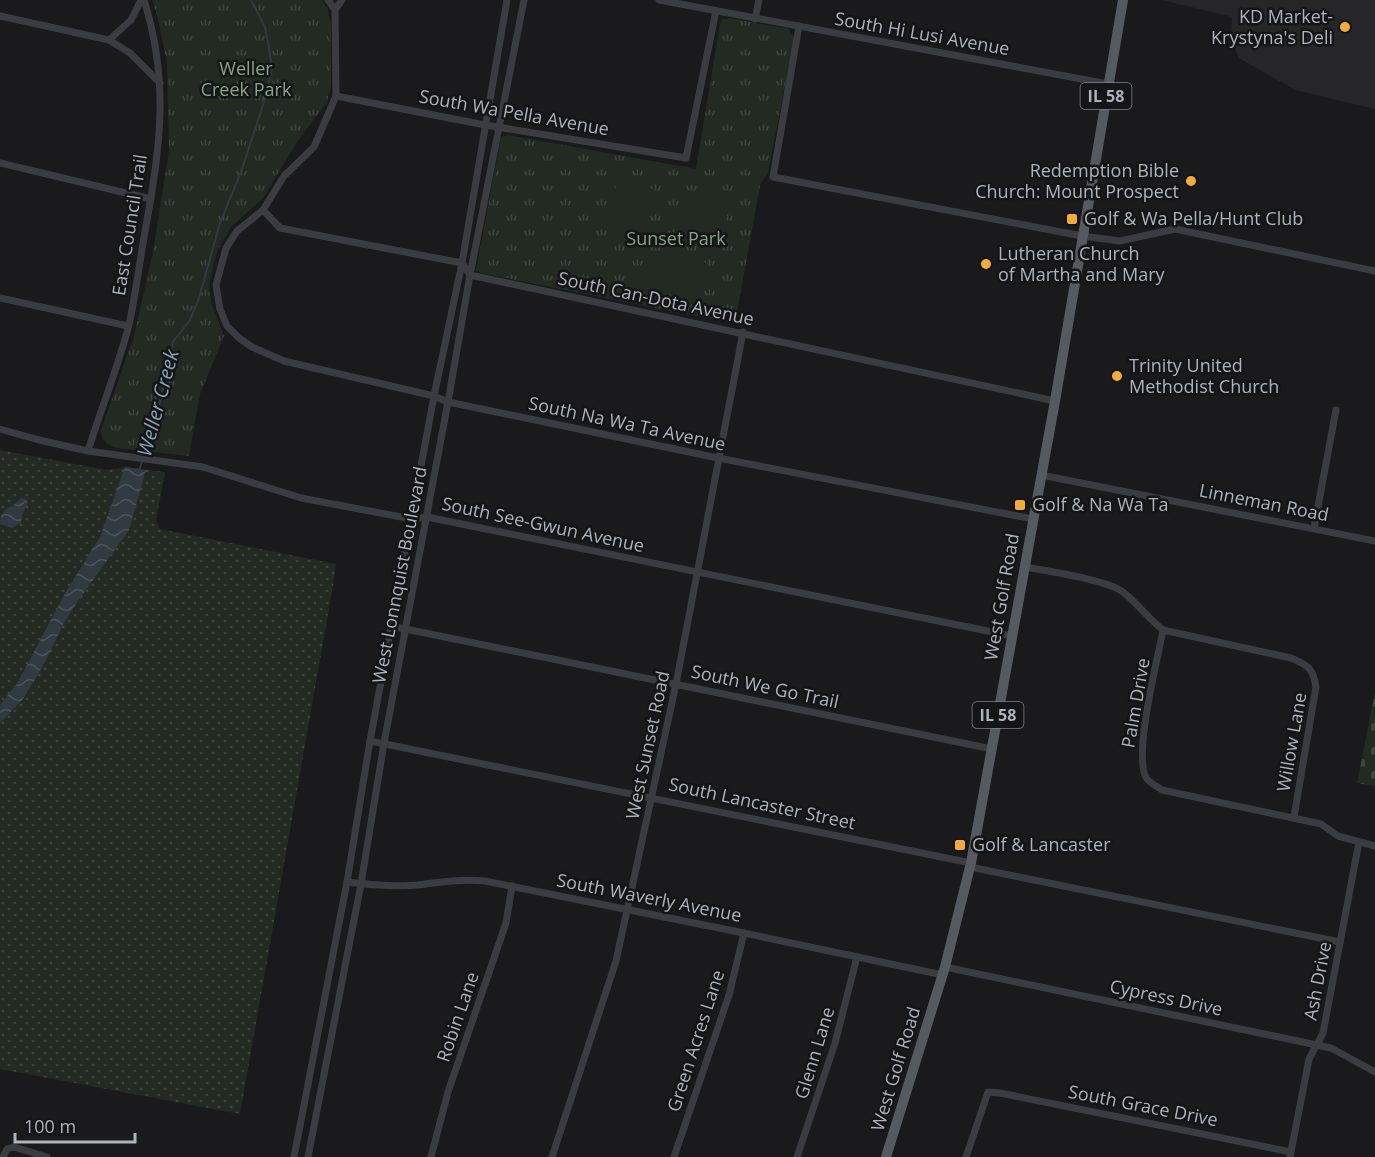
<svg xmlns="http://www.w3.org/2000/svg" width="1375" height="1157" font-family="'Open Sans',sans-serif">
<style>
.built{fill:#262629}
.grass{fill:url(#grass-dots)}
.cemetery{fill:url(#cemetery-stones)}
.park{fill:url(#park-tufts)}
.pitch{fill:#222a22}
.water{fill:url(#water-waves)}
.lines{fill:none;stroke-linecap:round;stroke-linejoin:round}
.stream{stroke:#303a40;stroke-width:2}
.minor{stroke:#3b3c41;stroke-width:7}
.primary{stroke:#575960;stroke-width:10}
.poi-dot{fill:#f0ad3e;stroke:#151517;stroke-width:2}
.labels{text-anchor:middle;stroke-width:5;stroke-linejoin:round;paint-order:stroke}
.shield{fill:#151517;stroke:#7f838a;stroke-width:1.5}
.shield-label{font-size:16px;font-weight:bold;fill:#adb2bb}
.poi-label{font-size:18px;fill:#adb2bb;stroke:#151517;text-anchor:start}
.street-label{font-size:18px;fill:#adb2bb;stroke:#151517}
.park-label{font-size:18px;fill:#84a685;stroke:#151517}
.water-label{font-size:20px;font-style:italic;fill:#85a0b5;stroke:#151517}
</style>
<defs>
<pattern id="grass-dots" width="8" height="8" patternUnits="userSpaceOnUse" patternTransform="scale(1.5)"><rect width="8" height="8" fill="#222a22"/><path d="M2 2h.1M6 6h.1" fill="none" stroke="#3f4640" stroke-width="1.8" stroke-linecap="round"/></pattern>
<pattern id="cemetery-stones" width="16" height="16" patternUnits="userSpaceOnUse" patternTransform="scale(1.5)"><rect width="16" height="16" fill="#222a22"/><path d="M2 7V4a2 2 0 0 1 4 0v3zM10 15v-3a2 2 0 0 1 4 0v3z" fill="#3f4640"/></pattern>
<pattern id="park-tufts" width="24" height="20" patternUnits="userSpaceOnUse" patternTransform="scale(1.5)"><rect width="24" height="20" fill="#222a22"/><path d="M3 7l-1-3M5 7V3M7 7l1-3M15 17l-1-3M17 17v-4M19 17l1-3" fill="none" stroke="#3f4640"/></pattern>
<pattern id="water-waves" width="16" height="10" patternUnits="userSpaceOnUse" patternTransform="scale(1.5)"><rect width="16" height="10" fill="#303a40"/><path d="M0 5q4-4 8 0t8 0" fill="none" stroke="#4b545a"/></pattern>
</defs>
<rect width="100%" height="100%" fill="#1a1a1c"/>
<path class="built" d="M1162,0H1375V109L1295,90L1239,58L1231,40L1232,17Z"/>
<path class="grass" d="M0,450L107,470L125,467L165,472L156,521L160,529L336,564L333,586L240,1114L0,1069Z"/>
<path class="cemetery" d="M1375,692V786L1357,783Z"/>
<g class="park">
<path d="M152,0H322L327,8L331,23V85L327,102L297,142L263,198L231,227L218,249L212,271L209,289L212,305L224,336L200,394L189,456L117,448C106,444 102,442 101,430L134,336L153,252L169,150L167,63L157,15Z"/>
<path d="M729,18L789,29L794,38L768,173L760,185L735,324L481,273L476,270L501,137L508,135L696,169L720,24L722,20Z"/>
</g>
<g class="pitch">
<path d="M616,184L654,189L646,243L608,238Z"/>
<path d="M692,192C732,199 732,198 723,238C717,239 710,241 704,240C687,239 679,220 684,204C686,200 689,196 692,192Z"/>
<path d="M653,252L707,263L699,301L645,289Z"/>
</g>
<g class="water">
<path d="M125,467L146,470L129,530L78,601L63,625L44,664L23,699L0,723V705L18,682L64,595L100,537Z"/>
<path d="M21,498H24L28,502L22,516L21,523L12,528L0,524C0,507 11,510 21,498Z"/>
</g>
<g class="lines">
<path class="stream" d="M139,471L161,398L173,342L190,320L199,298L220,223L241,172L267,93L272,68L269,48L265,27L251,0"/>
<g class="minor">
<path d="M328,0L335,10"/>
<path d="M342,0L335,10L336,96L314,147L284,176L263,210L237,231L226,248L216,285L220,309L227,326L239,338L252,347L284,361L434,396L448,402L718,458L1033,519"/>
<path d="M659,0L1108,84"/>
<path d="M0,16L109,40L130,53L160,83"/>
<path d="M755,19L759,0"/>
<path d="M799,26L773,177L1082,236L1120,241L1175,229L1375,271"/>
<path d="M109,40L131,20L141,0"/>
<path d="M336,96L485,125L686,158L716,11"/>
<path d="M0,163L151,199"/>
<path d="M263,210L280,228L462,263L470,275L1055,401"/>
<path d="M0,298L128,326"/>
<path d="M0,429L39,440L88,451L203,467L301,498L412,519L427,517L1012,636"/>
<path d="M88,451C101,409 118,367 129,325C136,292 140,259 146,226C161,145 169,80 144,0"/>
<path d="M1041,475L1375,541"/>
<path d="M1314,528L1336,410"/>
<path d="M1025,567C1046,571 1108,580 1123,592C1137,603 1148,618 1163,630L1291,658C1308,665 1313,668 1316,687L1294,817"/>
<path d="M391,626L992,749"/>
<path d="M1163,630C1158,658 1132,758 1147,779C1150,783 1158,787 1162,790L1321,824L1338,836L1375,846"/>
<path d="M370,741L971,863"/>
<path d="M970,867L1340,942"/>
<path d="M347,882C371,885 394,887 418,885C441,882 462,879 485,881L744,933L943,975"/>
<path d="M945,967L1331,1048L1375,1072"/>
<path d="M3,1157L7,1149L14,1147L47,1157"/>
<path d="M294,1157L347,882L370,741L434,396L462,263L507,0"/>
<path d="M308,1157L361,884L384,743L448,402L470,275L524,0"/>
<path d="M431,1157L448,1092L506,923L512,886"/>
<path d="M552,1157L616,961L676,684L743,332"/>
<path d="M674,1157L729,995L744,933"/>
<path d="M797,1157L835,1043L857,957"/>
<path d="M966,1157L988,1092L1000,1093L1291,1152"/>
<path d="M1290,1157L1309,1059L1323,1033L1359,842"/>
</g>
<path class="primary" d="M886,1157L945,967L971,863L1055,401L1123,0"/>
</g>
<g class="poi-dot">
<circle cx="1345" cy="27" r="6"/>
<circle cx="1191" cy="181" r="6"/>
<rect x="1066" y="213" width="12" height="12" rx="3"/>
<circle cx="986" cy="264" r="6"/>
<circle cx="1117" cy="376" r="6"/>
<rect x="1014" y="499" width="12" height="12" rx="3"/>
<rect x="954" y="839" width="12" height="12" rx="3"/>
</g>
<g class="labels">
<g class="shield">
<rect x="1080.5" y="83" width="51" height="26" rx="4.5"/>
<rect x="972.5" y="702" width="51" height="26" rx="4.5"/>
</g>
<g class="shield-label">
<text x="1106" y="102">IL 58</text>
<text x="998" y="721">IL 58</text>
</g>
<g class="poi-label">
<text x="1333" y="23" text-anchor="end">KD Market-<tspan x="1333" dy="21">Krystyna's Deli</tspan></text>
<text x="1179" y="177" text-anchor="end">Redemption Bible<tspan x="1179" dy="21">Church: Mount Prospect</tspan></text>
<text x="1084" y="225">Golf &amp; Wa Pella/Hunt Club</text>
<text x="998" y="260">Lutheran Church<tspan x="998" dy="21">of Martha and Mary</tspan></text>
<text x="1129" y="372">Trinity United<tspan x="1129" dy="21">Methodist Church</tspan></text>
<text x="1032" y="511">Golf &amp; Na Wa Ta</text>
<text x="972" y="851">Golf &amp; Lancaster</text>
</g>
<g class="street-label">
<text transform="translate(922 34) rotate(10)" y="6">South Hi Lusi Avenue</text>
<text transform="translate(514 113) rotate(10)" y="6">South Wa Pella Avenue</text>
<text transform="translate(130 225) rotate(-81)" y="6">East Council Trail</text>
<text transform="translate(656 299) rotate(12)" y="6">South Can-Dota Avenue</text>
<text transform="translate(627 424) rotate(12)" y="6">South Na Wa Ta Avenue</text>
<text transform="translate(1264 503) rotate(11)" y="6">Linneman Road</text>
<text transform="translate(543 525) rotate(12)" y="6">South See-Gwun Avenue</text>
<text transform="translate(400 575) rotate(-79)" y="6">West Lonnquist Boulevard</text>
<text transform="translate(1002 597) rotate(-80)" y="6">West Golf Road</text>
<text transform="translate(765 687) rotate(12)" y="6">South We Go Trail</text>
<text transform="translate(1136 703) rotate(-80)" y="6">Palm Drive</text>
<text transform="translate(1292 742) rotate(-80)" y="6">Willow Lane</text>
<text transform="translate(648 745) rotate(-78)" y="6">West Sunset Road</text>
<text transform="translate(762 804) rotate(12)" y="6">South Lancaster Street</text>
<text transform="translate(649 898) rotate(11)" y="6">South Waverly Avenue</text>
<text transform="translate(1318 981) rotate(-79)" y="6">Ash Drive</text>
<text transform="translate(1166 998) rotate(12)" y="6">Cypress Drive</text>
<text transform="translate(458 1017) rotate(-71)" y="6">Robin Lane</text>
<text transform="translate(696 1041) rotate(-72)" y="6">Green Acres Lane</text>
<text transform="translate(815 1053) rotate(-73)" y="6">Glenn Lane</text>
<text transform="translate(896 1069) rotate(-73)" y="6">West Golf Road</text>
<text transform="translate(1143 1106) rotate(11)" y="6">South Grace Drive</text>
</g>
<g class="park-label">
<text x="246" y="75">Weller<tspan x="246" dy="21">Creek Park</tspan></text>
<text x="676" y="245">Sunset Park</text>
</g>
<g class="water-label">
<text transform="translate(158 403) rotate(-75)" y="7">Weller Creek</text>
</g>
</g>
<path d="M15 1133v9h120v-9" fill="none" stroke="#adb2bb" stroke-width="3"/>
<text x="24" y="1133" font-size="18" fill="#adb2bb" stroke="#151517" stroke-width="4.5" paint-order="stroke">100 m</text>
</svg>
